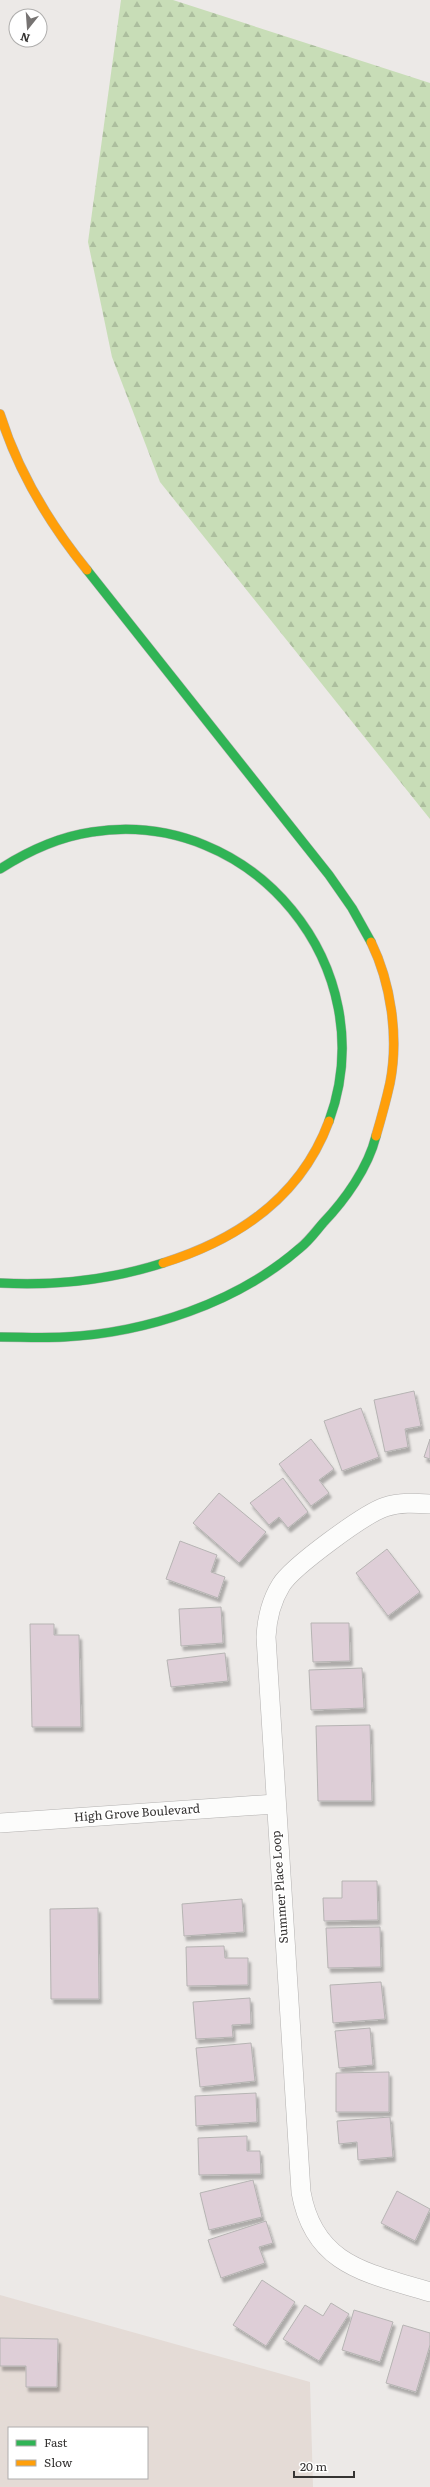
<svg xmlns="http://www.w3.org/2000/svg" width="430" height="2487" font-family="Literata,serif">
<style>
.built{fill:#e4dbd6;fill-rule:evenodd}
.forest{fill:url(#forest-firs)}
.building{fill:#deced7;stroke:#b6b4b3;filter:url(#shadow)}
.lines{fill:none;stroke-linecap:round;stroke-linejoin:round}
.street-casing{stroke:#b4b2b1;stroke-width:20}
.fast-casing{stroke:#b4b2b1;stroke-width:10}
.slow-casing{stroke:#b4b2b1;stroke-width:10}
.street{stroke:#fcfcfb;stroke-width:19}
.fast{stroke:#30b455;stroke-width:9}
.slow{stroke:#ff9f0a;stroke-width:9}
.labels{text-anchor:middle;stroke-width:3;stroke-linejoin:round;paint-order:stroke}
.street-label{font-size:12px;fill:#363433;stroke:#fff}
</style>
<defs>
<pattern id="forest-firs" width="22" height="20" patternUnits="userSpaceOnUse"><rect width="22" height="20" fill="#c8ddb7"/><path d="M5 1l3.5 6h-7zM16 11l3.5 6h-7z" fill="#acbe9e"/></pattern>
<filter id="shadow"><feDropShadow dx="2.5" dy="4.5" stdDeviation="1" flood-color="#0004"/></filter>
</defs>
<rect width="100%" height="100%" fill="#ece9e7"/>
<path class="built" d="M0,2295L310,2382L313,2487H0ZM9,2428H147V2478H9Z"/>
<path class="forest" d="M121,0H173L430,83V819L160,482L112,357L88,242Z"/>
<g class="building">
<path d="M414,1391L421,1426L405,1429L408,1447L385,1452L374,1400Z"/>
<path d="M361,1408L379,1457L342,1471L324,1421Z"/>
<path d="M311,1439L334,1469L319,1480L329,1493L311,1506L279,1464Z"/>
<path d="M430,1439V1459L424,1457Z"/>
<path d="M283,1478L308,1512L288,1528L279,1517L269,1525L250,1503Z"/>
<path d="M219,1493L266,1532L239,1563L193,1523Z"/>
<path d="M180,1541L217,1555L211,1572L225,1577L218,1598L166,1579Z"/>
<path d="M387,1549L420,1592L388,1616L356,1573Z"/>
<path d="M221,1607L223,1643L181,1646L179,1609Z"/>
<path d="M311,1623H349L350,1661L313,1662Z"/>
<path d="M30,1624H54V1635H79L81,1727H32Z"/>
<path d="M225,1653L228,1681L171,1687L167,1660Z"/>
<path d="M362,1668L364,1708L311,1710L309,1670Z"/>
<path d="M370,1725L372,1801H318L316,1726Z"/>
<path d="M342,1881H377L378,1920L324,1921L323,1898H342Z"/>
<path d="M242,1899L244,1932L184,1936L182,1904Z"/>
<path d="M98,1908L99,1999H51L50,1909Z"/>
<path d="M380,1927L381,1967L328,1968L326,1928Z"/>
<path d="M224,1946L225,1958H248V1985L187,1986L186,1947Z"/>
<path d="M381,1982L385,2019L333,2023L330,1985Z"/>
<path d="M250,1998L251,2024L232,2025L233,2037L196,2039L193,2002Z"/>
<path d="M370,2028L373,2065L339,2068L335,2031Z"/>
<path d="M251,2043L255,2081L200,2087L196,2048Z"/>
<path d="M389,2072V2112H336V2073Z"/>
<path d="M256,2093L257,2122L196,2126L195,2096Z"/>
<path d="M390,2117L393,2157L358,2160L357,2142L339,2144L337,2121Z"/>
<path d="M247,2136V2151H260L261,2174L199,2175L198,2138Z"/>
<path d="M253,2180L262,2217L209,2230L200,2193Z"/>
<path d="M397,2191L430,2209L415,2241L381,2223Z"/>
<path d="M266,2221L273,2243L259,2247L265,2263L221,2278L208,2240Z"/>
<path d="M262,2280L295,2302L266,2346L233,2325Z"/>
<path d="M331,2303L349,2314L319,2361L283,2339L305,2305L323,2316Z"/>
<path d="M354,2310L393,2322L380,2362L342,2350Z"/>
<path d="M403,2325L430,2333V2345L416,2392L386,2383Z"/>
<path d="M0,2338L58,2339L57,2387H26V2366H0Z"/>
</g>
<g class="lines">
<g class="street-casing">
<g id="street">
<path d="M430,1504C415,1503 400,1502 385,1507C364,1514 292,1567 281,1585C271,1601 267,1618 266,1637L301,2192C314,2266 368,2273 430,2292"/>
<path d="M0,1823L275,1804"/>
</g>
</g>
<g class="fast-casing">
<g id="fast">
<path d="M87,570L329,875L352,908L371,942"/>
<path d="M0,869C28,851 58,837 92,832C253,807 385,968 329,1121"/>
<path d="M0,1283C55,1286 110,1280 163,1263"/>
<path d="M0,1337C21,1337 42,1338 64,1337C146,1333 237,1303 300,1248C309,1241 316,1231 323,1223C345,1200 368,1168 376,1136"/>
</g>
</g>
<g class="slow-casing">
<g id="slow">
<path d="M0,414C18,472 49,523 87,570"/>
<path d="M371,942C391,983 399,1037 390,1083C386,1101 381,1119 376,1136"/>
<path d="M163,1263C237,1240 301,1197 329,1121"/>
</g>
</g>
<use href="#street" class="street"/>
<use href="#fast" class="fast"/>
<use href="#slow" class="slow"/>
</g>
<g class="labels">
<g class="street-label">
<text transform="translate(137 1813) rotate(-4)" y="4">High Grove Boulevard</text>
<text transform="translate(280 1887) rotate(-94)" y="4">Summer Place Loop</text>
</g>
</g>
<rect x="8" y="2427" width="140" height="52" fill="#ffffff" stroke="#afaead"/>
<rect x="16" y="2440" width="20" height="6" fill="#30b455" stroke="#afaead"/>
<text x="44" y="2447" font-size="12" fill="#363433">Fast</text>
<rect x="16" y="2460" width="20" height="6" fill="#ff9f0a" stroke="#afaead"/>
<text x="44" y="2467" font-size="12" fill="#363433">Slow</text>
<g transform="translate(28 28) rotate(197)"><circle r="19" fill="#ffffff" stroke="#afaead"/>
<path d="M0-3L7 15L0 10L-7 15Z" fill="#767372"/>
<text y="-6" font-size="11" font-weight="bold" text-anchor="middle" fill="#363433">N</text>
</g>
<path d="M294 2471v6h60v-6" fill="none" stroke="#363433" stroke-width="2"/>
<text x="300" y="2471" font-size="12" fill="#363433" stroke="#ffffff" stroke-width="3" paint-order="stroke">20 m</text>
</svg>
